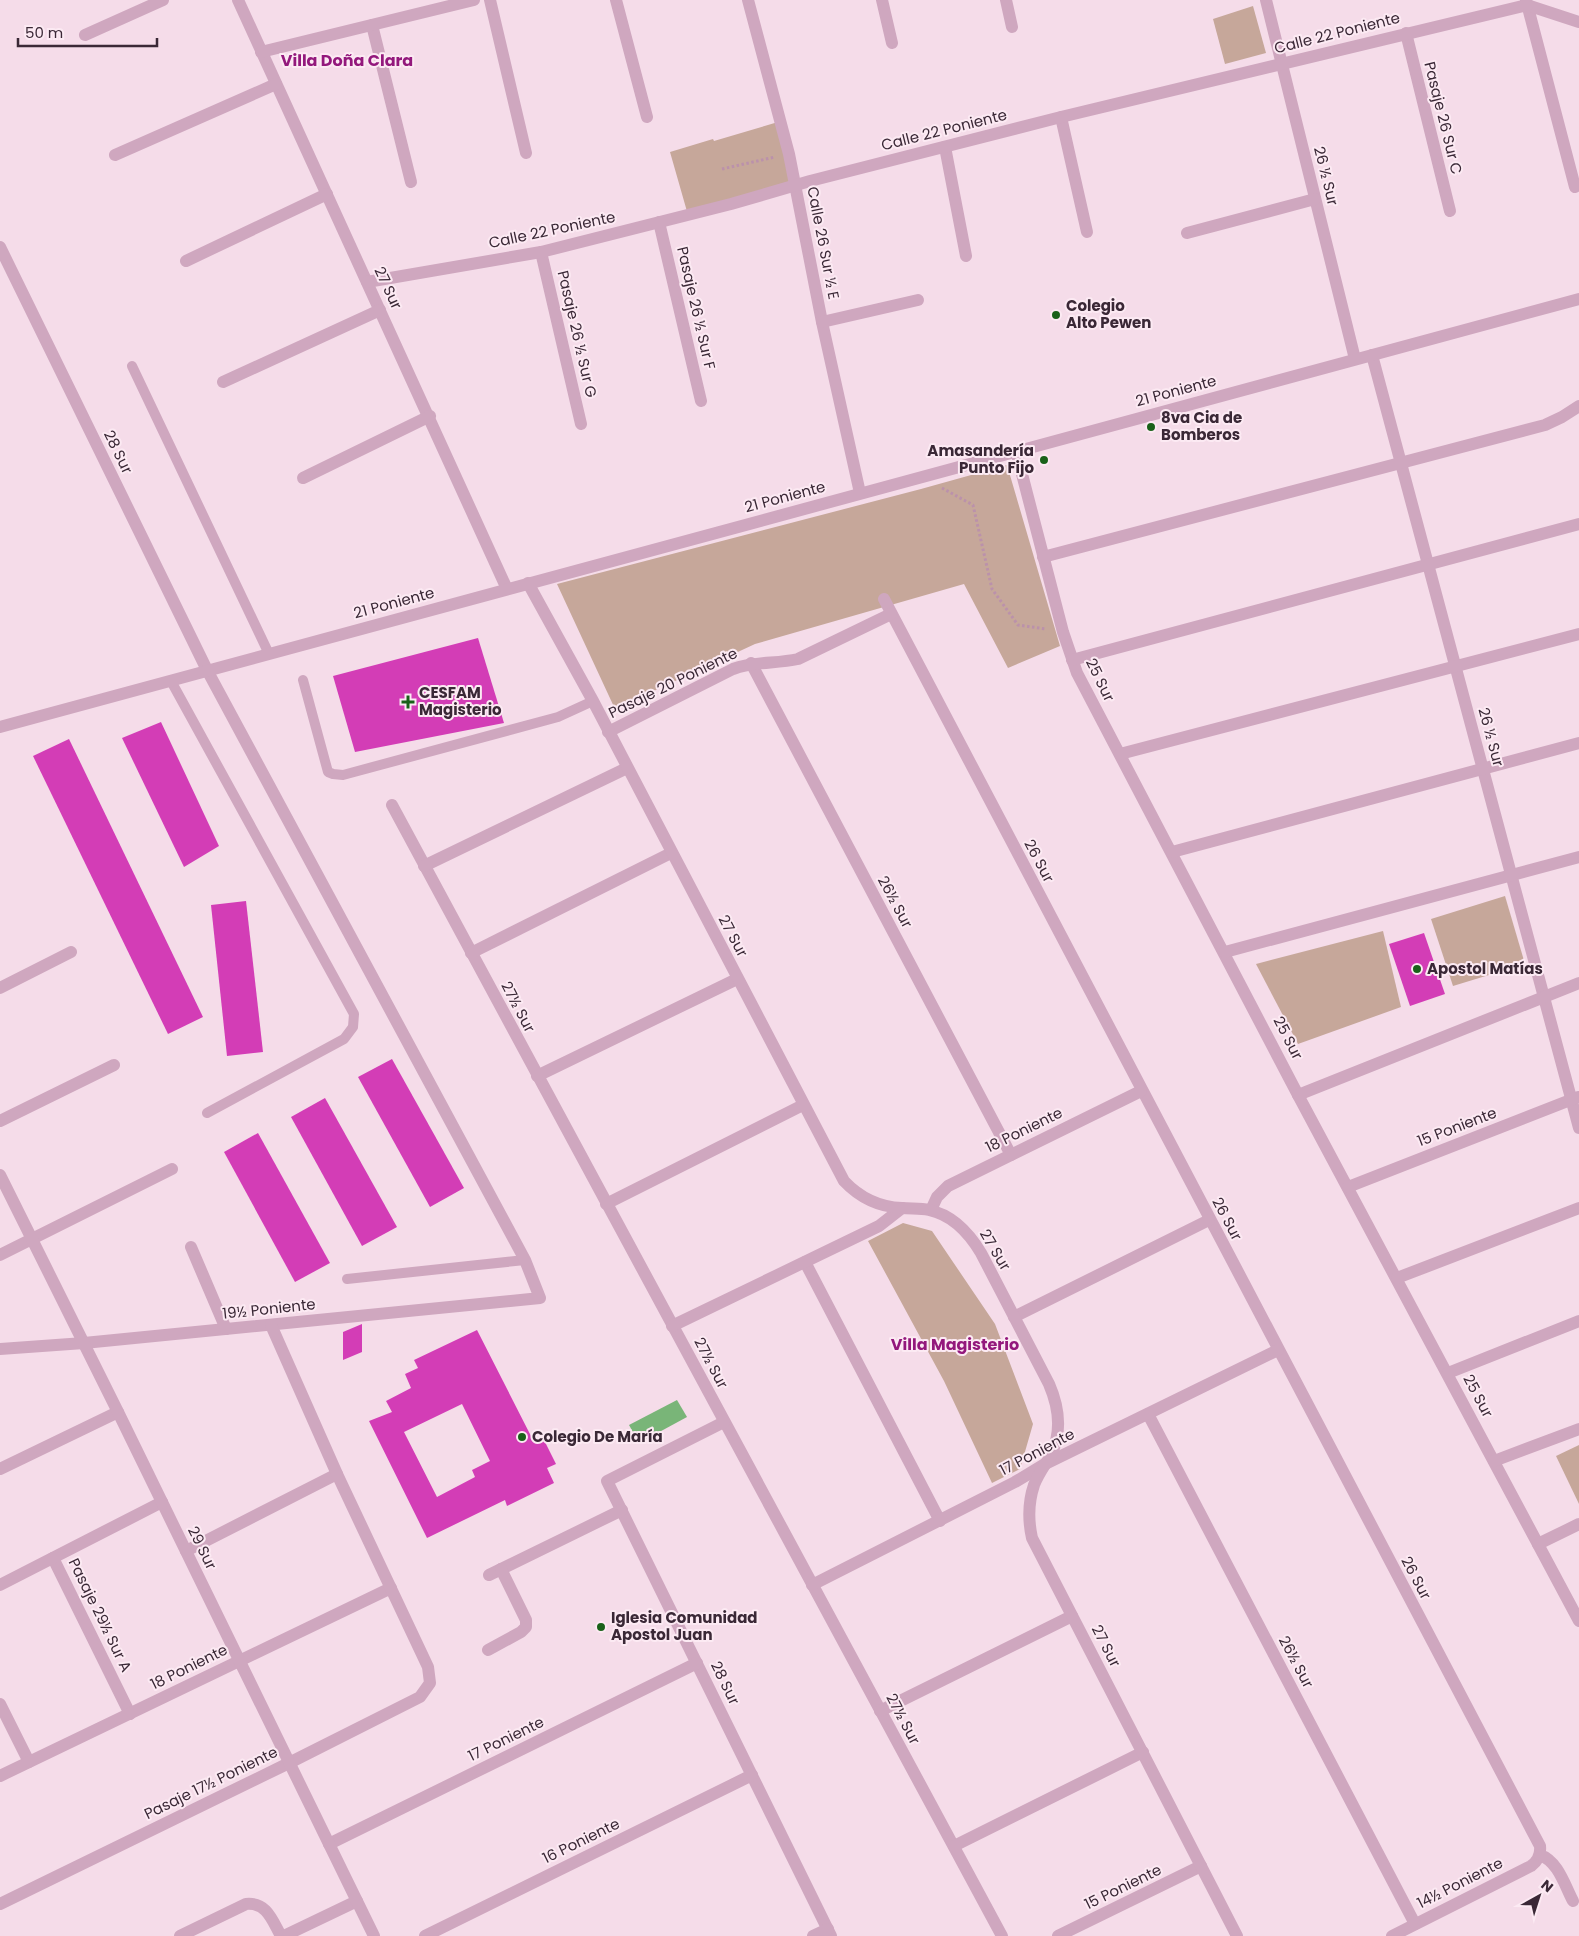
<svg xmlns="http://www.w3.org/2000/svg" width="1579" height="1936" font-family="Poppins,sans-serif">
<style>
.green{fill:#c6a79a}
.water{fill:#79b578}
.building{fill:#d33db6;fill-rule:evenodd}
.lines{fill:none;stroke-linecap:round;stroke-linejoin:round}
.path{stroke:#bb91ab;stroke-width:3;stroke-dasharray:2.5 2.5;stroke-linecap:butt}
.service{stroke:#cfa7bf;stroke-width:10}
.minor{stroke:#cfa7bf;stroke-width:12}
.tertiary{stroke:#cfa7bf;stroke-width:12}
.poi-dot{fill:#196119;stroke:#fceaf3;stroke-width:2}
.labels{text-anchor:middle;stroke-width:4;stroke-linejoin:round;paint-order:stroke}
.street-label{font-size:15px;fill:#3a2836;stroke:#fceaf3}
.poi-label{font-size:15px;font-weight:bold;fill:#3a2836;stroke:#fceaf3;text-anchor:start}
.neighbourhood-label{font-size:16px;font-weight:bold;fill:#93187c;stroke:#fceaf3}
</style>
<rect width="100%" height="100%" fill="#f5dce9"/>
<g class="green">
<path d="M1253,6L1266,53L1225,64L1213,19Z"/>
<path d="M778,122L794,183L688,215L670,152L713,139L714,141Z"/>
<path d="M1007,465L1060,646L1008,668L964,584L755,644L615,709L557,584L921,489Z"/>
<path d="M1505,896L1525,964L1453,986L1431,919Z"/>
<path d="M1383,931L1401,1007L1298,1044L1256,964Z"/>
<path d="M903,1223L932,1231L995,1324L1033,1424L1020,1469L992,1483L944,1381L868,1241Z"/>
<path d="M1579,1445V1504L1556,1456Z"/>
</g>
<path class="water" d="M677,1400L687,1417L639,1443L629,1425Z"/>
<g class="building">
<path d="M478,638L504,723L355,752L333,676Z"/>
<path d="M161,722L219,846L184,867L122,738Z"/>
<path d="M69,739L203,1017L168,1034L33,756Z"/>
<path d="M246,901L263,1052L227,1056L211,905Z"/>
<path d="M1424,933L1445,994L1410,1006L1389,944Z"/>
<path d="M392,1059L464,1188L430,1207L358,1077Z"/>
<path d="M325,1098L397,1227L362,1246L291,1117Z"/>
<path d="M258,1133L330,1263L295,1282L224,1152Z"/>
<path d="M362,1324V1352L343,1360V1332Z"/>
<path d="M477,1330L533,1440L542,1436L556,1464L547,1468L554,1483L507,1506L505,1500L427,1538L369,1421L392,1412L386,1401L411,1388L405,1374L418,1368L414,1360ZM462,1404L490,1461L472,1470L475,1477L437,1497L404,1432Z"/>
</g>
<g class="lines">
<g class="path">
<path d="M722,169L775,157"/>
<path d="M942,488L973,505L992,589L1018,625L1046,629"/>
</g>
<g class="service">
<path d="M132,366L269,654"/>
<path d="M303,680L328,772L333,774L343,775L558,717L593,701"/>
<path d="M171,681L354,1014L353,1027L344,1039L207,1113"/>
<path d="M347,1279L525,1260"/>
</g>
<g class="minor">
<path d="M238,0L507,589"/>
<path d="M490,0L526,153"/>
<path d="M616,0L647,117"/>
<path d="M748,0L789,154L822,322L860,493"/>
<path d="M882,0L892,43"/>
<path d="M1006,0L1012,27"/>
<path d="M1266,0L1355,359"/>
<path d="M1526,0L1575,187"/>
<path d="M1527,5L1579,22"/>
<path d="M372,25L411,182"/>
<path d="M1406,33L1450,211"/>
<path d="M85,35L163,0"/>
<path d="M261,52L474,0"/>
<path d="M1061,117L1087,232"/>
<path d="M945,147L966,256"/>
<path d="M115,155L276,84"/>
<path d="M659,222L701,401"/>
<path d="M1187,233L1315,199"/>
<path d="M0,247L207,670L525,1260L540,1298L84,1343L0,1349"/>
<path d="M541,252L581,424"/>
<path d="M186,261L327,194"/>
<path d="M367,282L541,252L731,204L810,181L1061,117L1527,5"/>
<path d="M822,322L918,300"/>
<path d="M1372,355L1579,1128"/>
<path d="M223,382L380,310"/>
<path d="M1016,451L1063,632L1077,673L1298,1095L1579,1621"/>
<path d="M303,478L430,416"/>
<path d="M1043,557L1545,425L1562,417L1579,406"/>
<path d="M884,599L1540,1846C1541,1855 1538,1861 1531,1866L1392,1936"/>
<path d="M1072,660L1579,524"/>
<path d="M751,663L1011,1155"/>
<path d="M608,732L733,669C755,661 776,664 798,659L891,614"/>
<path d="M1120,754L1579,634"/>
<path d="M392,805L1002,1936"/>
<path d="M1172,852L1579,743"/>
<path d="M424,866L627,768"/>
<path d="M1225,952L1579,857"/>
<path d="M471,953L671,853"/>
<path d="M0,988L71,952"/>
<path d="M537,1076L737,979"/>
<path d="M1298,1095L1579,983"/>
<path d="M0,1121L114,1065"/>
<path d="M1348,1187L1578,1097"/>
<path d="M606,1204L803,1105"/>
<path d="M931,1210L937,1197L948,1186L1141,1091"/>
<path d="M191,1247L226,1329"/>
<path d="M0,1255L172,1169"/>
<path d="M805,1262L940,1521"/>
<path d="M1397,1278L1579,1208"/>
<path d="M1014,1317L1209,1220"/>
<path d="M672,1326L879,1226L902,1208"/>
<path d="M1448,1373L1579,1321"/>
<path d="M1148,1414L1415,1924"/>
<path d="M724,1422L607,1481L831,1936"/>
<path d="M1494,1461L1579,1429"/>
<path d="M0,1469L118,1412"/>
<path d="M1538,1544L1579,1524"/>
<path d="M186,1551L337,1474"/>
<path d="M53,1558L130,1714"/>
<path d="M489,1575L622,1510"/>
<path d="M0,1585L162,1502"/>
<path d="M812,1585L1015,1482L1045,1464L1278,1350"/>
<path d="M488,1650L521,1632L526,1627V1620L501,1569"/>
<path d="M0,1704L29,1762"/>
<path d="M880,1711L1072,1616"/>
<path d="M0,1776L391,1588"/>
<path d="M329,1844L697,1663"/>
<path d="M954,1846L1143,1752"/>
<path d="M1540,1855C1558,1861 1565,1886 1573,1901"/>
<path d="M0,1904L289,1763L420,1697L430,1683L428,1667L337,1474L271,1325"/>
<path d="M180,1936L246,1904C267,1902 272,1920 281,1936"/>
<path d="M284,1936L357,1901"/>
<path d="M425,1936L752,1775"/>
<path d="M813,1936L828,1929"/>
<path d="M1058,1936L1201,1866"/>
</g>
<g class="tertiary">
<path d="M528,583L593,701L844,1181C860,1198 879,1207 902,1208C911,1209 920,1208 929,1210C953,1215 969,1233 981,1253L1049,1384C1059,1407 1062,1432 1051,1455C1045,1465 1038,1474 1034,1485C1028,1503 1028,1520 1032,1538L1237,1936"/>
<path d="M0,727L1579,299"/>
<path d="M0,1175L118,1412L374,1936"/>
</g>
</g>
<g class="poi-dot">
<circle cx="1056" cy="315" r="5"/>
<circle cx="1151" cy="427" r="5"/>
<circle cx="1044" cy="460" r="5"/>
<path d="M405.5 694.5h5v5h5v5h-5v5h-5v-5h-5v-5h5z"/>
<circle cx="1417" cy="969" r="5"/>
<circle cx="522" cy="1437" r="5"/>
<circle cx="601" cy="1627" r="5"/>
</g>
<g class="labels">
<g class="street-label">
<text transform="translate(1337 33) rotate(-14)" y="5">Calle 22 Poniente</text>
<text transform="translate(1443 118) rotate(76)" y="5">Pasaje 26 Sur C</text>
<text transform="translate(944 130) rotate(-14)" y="5">Calle 22 Poniente</text>
<text transform="translate(1326 176) rotate(76)" y="5">26 ½ Sur</text>
<text transform="translate(552 230) rotate(-12)" y="5">Calle 22 Poniente</text>
<text transform="translate(823 243) rotate(79)" y="5">Calle 26 Sur ½ E</text>
<text transform="translate(388 288) rotate(65)" y="5">27 Sur</text>
<text transform="translate(696 308) rotate(77)" y="5">Pasaje 26 ½ Sur F</text>
<text transform="translate(577 334) rotate(77)" y="5">Pasaje 26 ½ Sur G</text>
<text transform="translate(1176 391) rotate(-15)" y="5">21 Poniente</text>
<text transform="translate(118 452) rotate(64)" y="5">28 Sur</text>
<text transform="translate(785 497) rotate(-15)" y="5">21 Poniente</text>
<text transform="translate(394 603) rotate(-15)" y="5">21 Poniente</text>
<text transform="translate(1100 680) rotate(64)" y="5">25 Sur</text>
<text transform="translate(673 683) rotate(-26)" y="5">Pasaje 20 Poniente</text>
<text transform="translate(1491 737) rotate(75)" y="5">26 ½ Sur</text>
<text transform="translate(1039 861) rotate(62)" y="5">26 Sur</text>
<text transform="translate(895 902) rotate(62)" y="5">26½ Sur</text>
<text transform="translate(733 936) rotate(62)" y="5">27 Sur</text>
<text transform="translate(518 1007) rotate(62)" y="5">27½ Sur</text>
<text transform="translate(1288 1038) rotate(63)" y="5">25 Sur</text>
<text transform="translate(1457 1127) rotate(-21)" y="5">15 Poniente</text>
<text transform="translate(1024 1130) rotate(-26)" y="5">18 Poniente</text>
<text transform="translate(1227 1219) rotate(62)" y="5">26 Sur</text>
<text transform="translate(995 1250) rotate(59)" y="5">27 Sur</text>
<text transform="translate(269 1309) rotate(-6)" y="5">19½ Poniente</text>
<text transform="translate(711 1363) rotate(62)" y="5">27½ Sur</text>
<text transform="translate(1478 1396) rotate(62)" y="5">25 Sur</text>
<text transform="translate(1037 1452) rotate(-28)" y="5">17 Poniente</text>
<text transform="translate(202 1548) rotate(64)" y="5">29 Sur</text>
<text transform="translate(1416 1578) rotate(62)" y="5">26 Sur</text>
<text transform="translate(100 1615) rotate(64)" y="5">Pasaje 29½ Sur A</text>
<text transform="translate(1106 1646) rotate(63)" y="5">27 Sur</text>
<text transform="translate(1296 1662) rotate(62)" y="5">26½ Sur</text>
<text transform="translate(189 1667) rotate(-26)" y="5">18 Poniente</text>
<text transform="translate(725 1683) rotate(64)" y="5">28 Sur</text>
<text transform="translate(903 1719) rotate(62)" y="5">27½ Sur</text>
<text transform="translate(506 1739) rotate(-26)" y="5">17 Poniente</text>
<text transform="translate(211 1783) rotate(-26)" y="5">Pasaje 17½ Poniente</text>
<text transform="translate(581 1841) rotate(-26)" y="5">16 Poniente</text>
<text transform="translate(1460 1883) rotate(-27)" y="5">14½ Poniente</text>
<text transform="translate(1123 1887) rotate(-26)" y="5">15 Poniente</text>
</g>
<g class="poi-label">
<text x="1066" y="311">Colegio<tspan x="1066" dy="17">Alto Pewen</tspan></text>
<text x="1161" y="423">8va Cia de<tspan x="1161" dy="17">Bomberos</tspan></text>
<text x="1034" y="456" text-anchor="end">Amasandería<tspan x="1034" dy="17">Punto Fijo</tspan></text>
<text x="419" y="698">CESFAM<tspan x="419" dy="17">Magisterio</tspan></text>
<text x="1427" y="974">Apostol Matías</text>
<text x="532" y="1442">Colegio De María</text>
<text x="611" y="1623">Iglesia Comunidad<tspan x="611" dy="17">Apostol Juan</tspan></text>
</g>
<g class="neighbourhood-label">
<text x="347" y="66">Villa Doña Clara</text>
<text x="955" y="1350">Villa Magisterio</text>
</g>
</g>
<g transform="translate(1539 1896) rotate(39)" stroke="#fceaf3" stroke-width="4" paint-order="stroke">
<path d="M0-4L9 19L0 12L-9 19Z" fill="#3a2836"/>
<text y="-8" font-size="14" font-weight="bold" text-anchor="middle" fill="#3a2836">N</text>
</g>
<path d="M18 38v8h139v-8" fill="none" stroke="#3a2836" stroke-width="2.5"/>
<text x="25" y="38" font-size="15" fill="#3a2836" stroke="#fceaf3" stroke-width="4" paint-order="stroke">50 m</text>
</svg>
